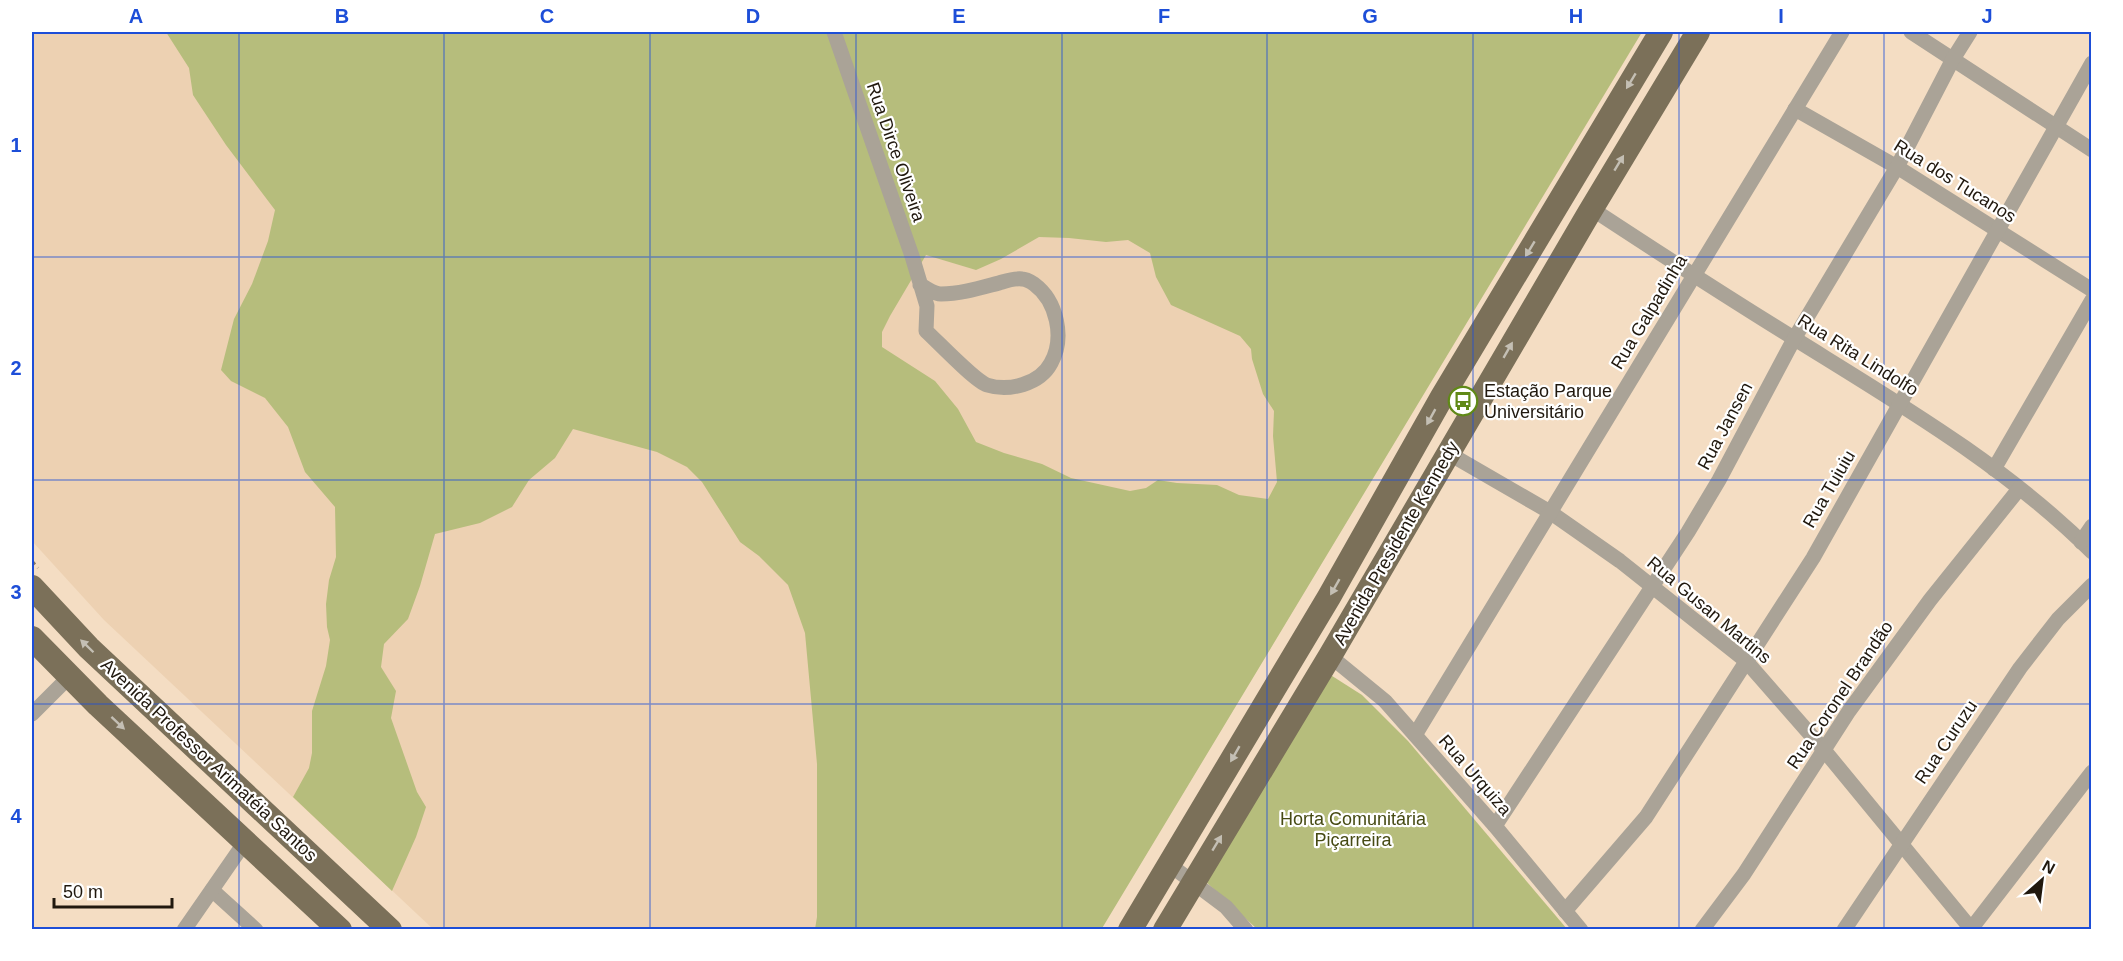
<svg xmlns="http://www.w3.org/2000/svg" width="2123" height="961" font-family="Helvetica,sans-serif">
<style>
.built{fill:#edd1b2}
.green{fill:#b6bd7c;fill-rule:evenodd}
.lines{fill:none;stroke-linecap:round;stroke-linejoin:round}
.path{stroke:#827362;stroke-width:3;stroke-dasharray:4.5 4.5;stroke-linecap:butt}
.street{stroke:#aaa397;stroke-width:15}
.primary{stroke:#7b7059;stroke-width:24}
.oneway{fill:#c4bfb4}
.grid{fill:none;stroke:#1d4ed8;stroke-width:1.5;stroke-opacity:0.55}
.labels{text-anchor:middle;stroke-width:4.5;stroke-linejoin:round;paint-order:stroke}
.street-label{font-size:18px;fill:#20180e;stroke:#fff}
.poi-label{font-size:18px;fill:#20180e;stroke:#fff;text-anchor:start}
.park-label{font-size:18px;fill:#464a13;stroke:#fff}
.neatline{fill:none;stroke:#1d4ed8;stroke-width:2}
.grid-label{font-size:20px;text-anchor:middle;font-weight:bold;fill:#1d4ed8}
</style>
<rect width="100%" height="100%" fill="#f4ddc3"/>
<path class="built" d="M32,32H1642L1101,929H433L104,620L32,541Z"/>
<g class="green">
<path d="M166,32H1642L1101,930L815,929L817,917V764L805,633L788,585L759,556L740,542L702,482L687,467L657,452L573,429L555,458L529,480L512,507L480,523L435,534L420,586L408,619L384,644L381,667L396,691L391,718L417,792L426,807L416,837L392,891L293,797L309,768L312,753V711L326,666L330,640L327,627L326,604L329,580L336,557L335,507L305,472L288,427L265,398L231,381L221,370L234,319L252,284L268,241L275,210L226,145L193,95L189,68ZM1039,237L1069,238L1106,242L1128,240L1150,253L1156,277L1171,305L1240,336L1251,349L1252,359L1263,394L1274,411L1273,436L1277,482L1268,499L1239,495L1217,485L1177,483L1158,480L1146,488L1130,491L1071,478L1042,464L1004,453L976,442L958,409L935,381L882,347V332L890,316L926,255L976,270L1001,259Z"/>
<path d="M1329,674L1362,695L1408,741L1567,929H1257L1205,881Z"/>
</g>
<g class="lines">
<path class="path" d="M32,561L38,568"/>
<g class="street">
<path d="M834,32L912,256L927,306L926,331C938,342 975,381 987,385C1009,392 1040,384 1051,363C1065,338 1057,301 1034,284C1031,282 1025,279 1022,279C1014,278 1006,281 999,283C980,288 961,294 941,294C934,294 927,288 920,285"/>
<path d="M1911,32L2092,150"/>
<path d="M1795,109L1897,167L2092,290"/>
<path d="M1592,209C1659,253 1727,297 1795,339C1898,403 2006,466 2092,552"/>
<path d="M1448,453L1550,512L1620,561L1746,661L1824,750L1972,930"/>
<path d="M1994,469L2092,300"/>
<path d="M2081,542L2092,526"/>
<path d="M1330,656L1385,701L1495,826L1581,930"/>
<path d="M32,714L69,677"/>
<path d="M1415,735L1842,32"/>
<path d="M1495,826L1688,532L1719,480L1794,339L1897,167L1953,59L1970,32"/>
<path d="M1170,865L1226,907L1246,930"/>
<path d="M212,890L256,930"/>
<path d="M1565,911L1646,817L1813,558L2092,63"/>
<path d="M1971,929L2092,772"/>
<path d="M184,930L245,842"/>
<path d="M1702,930L1744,874L1849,711L1930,600L2019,489"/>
<path d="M1844,930L2020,668L2058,619L2092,585"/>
</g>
<g class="primary">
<path d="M32,587L89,648L390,930"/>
<path d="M32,638L98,705L340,930"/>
<path d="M1130,930L1329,597L1442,397L1661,32"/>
<path d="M1165,930L1330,656L1589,213L1698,32"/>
</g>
</g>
<defs><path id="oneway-solid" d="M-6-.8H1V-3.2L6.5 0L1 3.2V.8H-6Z" transform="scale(1.5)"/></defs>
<g class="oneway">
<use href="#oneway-solid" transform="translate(1631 81) rotate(121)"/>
<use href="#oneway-solid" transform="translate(1619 163) rotate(-59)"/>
<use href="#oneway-solid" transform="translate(1530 249) rotate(121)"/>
<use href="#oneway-solid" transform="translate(1508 350) rotate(-60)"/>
<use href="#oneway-solid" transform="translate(1431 417) rotate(119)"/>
<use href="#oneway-solid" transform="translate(1335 587) rotate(120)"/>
<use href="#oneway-solid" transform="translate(87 646) rotate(-136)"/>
<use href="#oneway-solid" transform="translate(118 723) rotate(43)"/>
<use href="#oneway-solid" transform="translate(1235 754) rotate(120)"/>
<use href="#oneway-solid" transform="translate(1217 843) rotate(-59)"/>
</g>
<path class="grid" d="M239,32V930M444,32V930M650,32V930M856,32V930M1062,32V930M1267,32V930M1473,32V930M1679,32V930M1884,32V930M32,257H2092M32,480H2092M32,704H2092"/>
<defs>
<g id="bus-ring" transform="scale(1.5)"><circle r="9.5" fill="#fff" stroke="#608917" stroke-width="1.5"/><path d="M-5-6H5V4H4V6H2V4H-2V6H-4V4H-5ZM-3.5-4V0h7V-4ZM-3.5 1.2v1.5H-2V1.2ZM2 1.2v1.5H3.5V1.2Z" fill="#608917"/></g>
</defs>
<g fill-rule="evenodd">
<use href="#bus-ring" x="1463" y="401"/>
</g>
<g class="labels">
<g class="street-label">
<text transform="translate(896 152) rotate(71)" y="6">Rua Dirce Oliveira</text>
<text transform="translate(1955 181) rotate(32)" y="6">Rua dos Tucanos</text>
<text transform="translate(1649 312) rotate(-59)" y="6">Rua Galpadinha</text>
<text transform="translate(1858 355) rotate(32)" y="6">Rua Rita Lindolfo</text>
<text transform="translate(1725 426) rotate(-62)" y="6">Rua Jansen</text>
<text transform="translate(1829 489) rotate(-60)" y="6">Rua Tuiuiu</text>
<text transform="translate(1396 543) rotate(-60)" y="6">Avenida Presidente Kennedy</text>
<text transform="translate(1709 610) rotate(40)" y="6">Rua Gusan Martins</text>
<text transform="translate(1840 695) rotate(-56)" y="6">Rua Coronel Brandão</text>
<text transform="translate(1946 742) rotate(-56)" y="6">Rua Curuzu</text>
<text transform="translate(209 760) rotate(43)" y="6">Avenida Professor Arimatéia Santos</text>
<text transform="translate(1475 775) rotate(49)" y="6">Rua Urquiza</text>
</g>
<g class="poi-label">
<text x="1484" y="397">Estação Parque<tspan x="1484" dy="21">Universitário</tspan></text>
</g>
<g class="park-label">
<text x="1353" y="825">Horta Comunitária<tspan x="1353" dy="21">Piçarreira</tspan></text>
</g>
</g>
<rect width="2123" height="961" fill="none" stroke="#ffffff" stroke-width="66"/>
<g transform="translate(2042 880) rotate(28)" stroke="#ffffff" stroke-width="4.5" paint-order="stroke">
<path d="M0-4.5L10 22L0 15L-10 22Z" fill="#20180e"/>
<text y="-9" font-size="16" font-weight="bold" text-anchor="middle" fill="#20180e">N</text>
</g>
<path d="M54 898v9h118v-9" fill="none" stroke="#20180e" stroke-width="3"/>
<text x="63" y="898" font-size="18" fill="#20180e" stroke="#ffffff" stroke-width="4.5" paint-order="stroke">50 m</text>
<rect x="33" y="33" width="2057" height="895" class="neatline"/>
<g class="grid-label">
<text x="136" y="23">A</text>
<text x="342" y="23">B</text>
<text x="547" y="23">C</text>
<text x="753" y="23">D</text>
<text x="959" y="23">E</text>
<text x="1164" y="23">F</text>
<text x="1370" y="23">G</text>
<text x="1576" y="23">H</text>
<text x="1781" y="23">I</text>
<text x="1987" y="23">J</text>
<text x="16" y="152">1</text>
<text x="16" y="375">2</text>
<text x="16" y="599">3</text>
<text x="16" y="823">4</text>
</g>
</svg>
